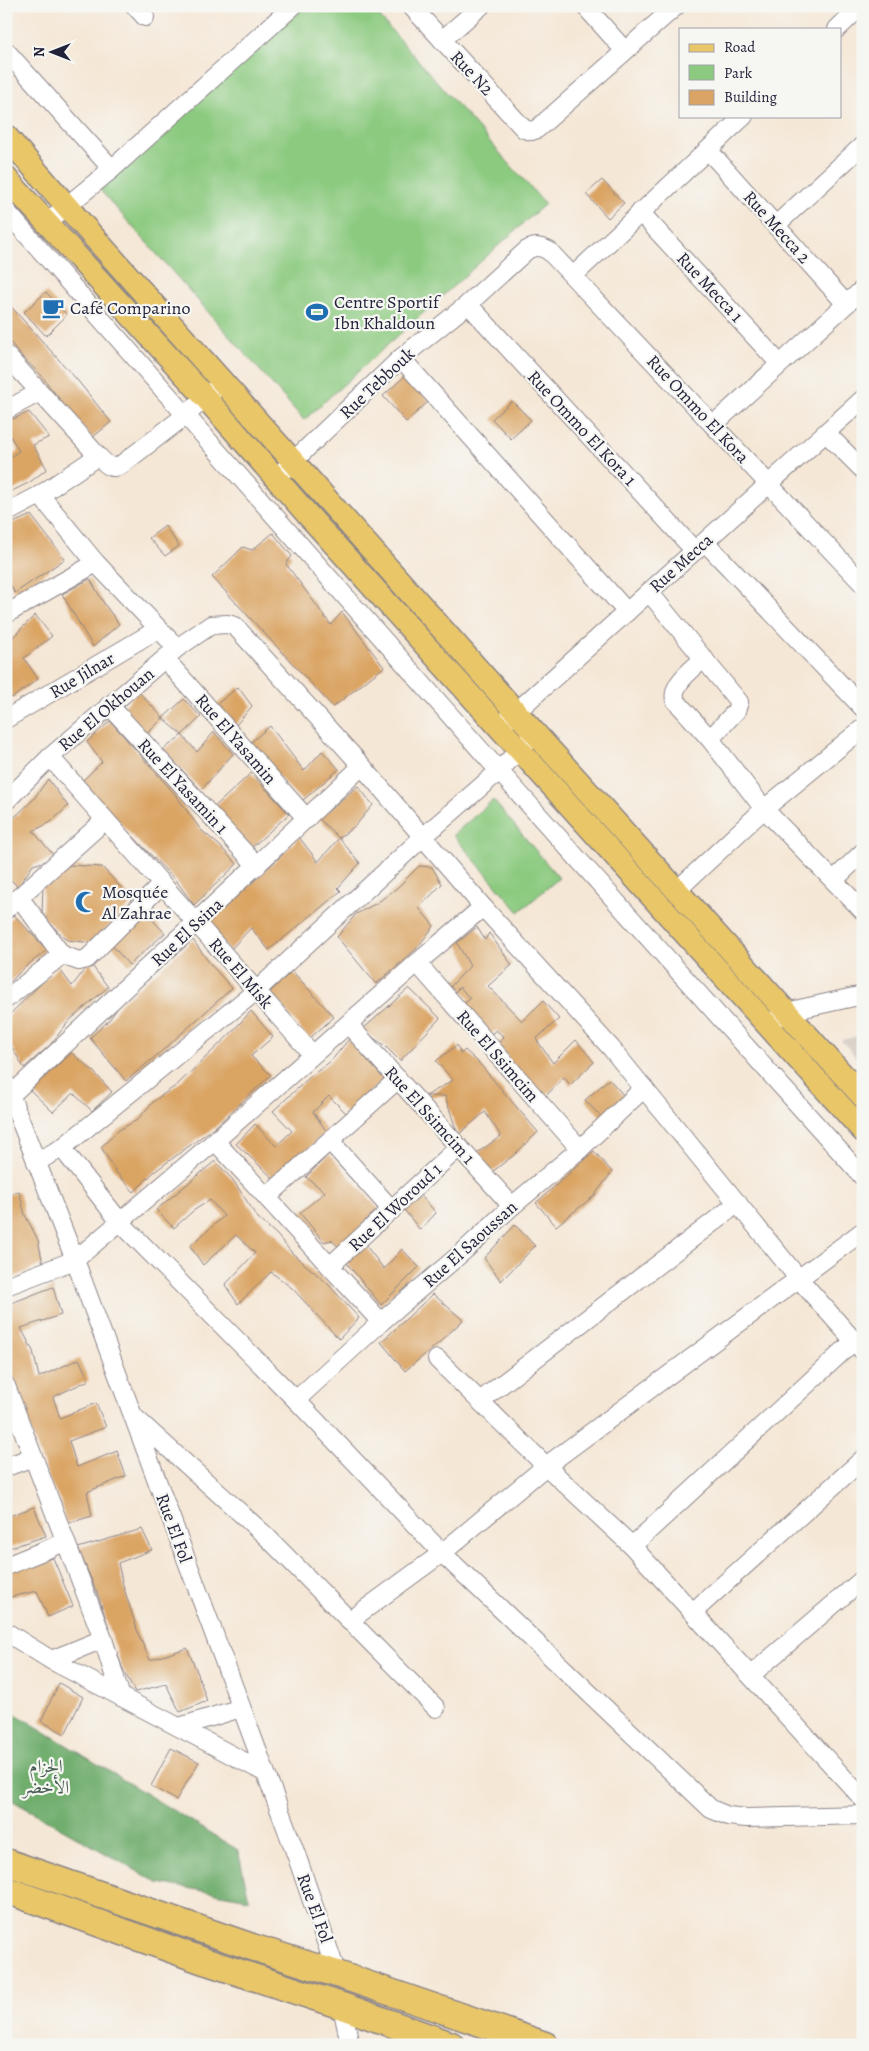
<svg xmlns="http://www.w3.org/2000/svg" width="869" height="2051" font-family="Alegreya,Amiri,serif">
<style>
.industrial{fill:#ccc2b9}
.green{fill:#8cca80;stroke:#57765e}
.forest{fill:#71ae6e;stroke:#4a6854}
.building{fill:#daa464}
.lines{fill:none;stroke-linecap:round;stroke-linejoin:round}
.minor-casing{stroke:#8c8488;stroke-width:20}
.major-casing{stroke:#8c8488;stroke-width:25}
.highway-casing{stroke:#8c8488;stroke-width:29}
.minor{stroke:#fff;stroke-width:18}
.major{stroke:#e9c769;stroke-width:22}
.highway{stroke:#e9c769;stroke-width:26}
.labels{text-anchor:middle;stroke-width:4.5;stroke-linejoin:round;paint-order:stroke}
.street-label{font-size:18px;fill:#22223b;stroke:#f6f6f2}
.poi-label{font-size:18px;fill:#22223b;stroke:#f6f6f2;text-anchor:start}
.park-label{font-size:18px;fill:#475d53;stroke:#f6f6f2}
</style>
<rect width="100%" height="100%" fill="#f6f6f2"/>
<filter id="ink" filterUnits="userSpaceOnUse"><feTurbulence type="fractalNoise" baseFrequency=".02" numOctaves="2"/><feDisplacementMap in="SourceGraphic" scale="10" xChannelSelector="R" yChannelSelector="G"/><feConvolveMatrix kernelMatrix="1 2 1 2 8 2 1 2 1" color-interpolation-filters="sRGB"/></filter>
<filter id="wash" filterUnits="userSpaceOnUse"><feTurbulence type="fractalNoise" baseFrequency=".0096" numOctaves="4" result="noise"/><feDisplacementMap in="SourceGraphic" scale="20" xChannelSelector="R" yChannelSelector="G"/><feGaussianBlur stdDeviation="1.12" result="paint"/><feColorMatrix in="noise" values="0 0 0 0 0 0 0 0 0 0 0 0 0 0 0 0 0 1.4 0 .05"/><feComposite in="paint" operator="in"/></filter>
<g filter="url(#wash)">
<rect width="100%" height="100%" fill="#f5e7d6"/>
<path class="industrial" d="M863,1035V1065L841,1040Z"/>
<g class="green">
<path d="M305,6H370L545,204L304,420L100,190Z"/>
<path d="M493,800L559,878L519,912L453,835Z"/>
</g>
<path class="forest" d="M6,1708L238,1850L249,1899L158,1883L6,1797Z"/>
<g id="blocks">
<g class="building">
<path d="M602,180L624,203L608,218L586,194Z"/>
<path d="M46,292L67,315L46,336L24,312Z"/>
<path d="M6,301L78,381L111,422L92,438L73,417L41,375L23,358L6,337Z"/>
<path d="M406,375L429,401L406,422L383,396Z"/>
<path d="M512,401L531,420L511,439L492,419Z"/>
<path d="M29,412L49,437L33,445L47,469L30,482L6,494V460L19,451L6,429V422Z"/>
<path d="M31,515L65,559L15,593L6,578V526Z"/>
<path d="M165,526L179,546L165,556L149,538Z"/>
<path d="M273,533L292,556L286,564L331,625L342,612L384,667L333,707L212,577L243,547L252,550Z"/>
<path d="M90,579L105,605L119,624L93,647L62,594Z"/>
<path d="M35,615L52,636L24,658L38,679L12,698L6,691V633L11,639Z"/>
<path d="M238,687L252,706L236,725L216,705Z"/>
<path d="M138,691L163,718L145,736L121,710Z"/>
<path d="M184,699L201,717L182,735L163,718Z"/>
<path d="M110,721L174,793L201,830L219,845L237,864L194,905L177,882L100,802L82,781L102,762L87,742Z"/>
<path d="M270,726L304,771L322,751L339,769L302,801L268,766L251,742Z"/>
<path d="M214,732L233,754L201,790L163,750L182,735L197,752Z"/>
<path d="M251,773L289,814L249,850L211,810Z"/>
<path d="M48,779L68,806L51,822L33,831L56,858L33,865L18,887L6,875V825L33,800Z"/>
<path d="M358,786L373,805L356,825L339,838L319,819Z"/>
<path d="M299,837L318,862L339,838L360,863L338,888L341,891L269,950L251,928L229,951L207,924L281,856Z"/>
<path d="M70,865L102,867L131,898L129,906L92,943L67,940L42,916L43,884Z"/>
<path d="M419,866L432,867L442,884L419,908L434,926L416,949L376,984L337,937L356,914L377,903L397,888Z"/>
<path d="M145,912L165,933L129,965L111,944Z"/>
<path d="M14,915L47,950L24,968L6,986V923Z"/>
<path d="M477,927L485,940L489,933L512,965L488,986L522,1021L543,1001L559,1019L536,1039L553,1063L576,1040L594,1062L570,1085L564,1077L543,1099L497,1045L504,1037L496,1030L491,1034L462,1005L470,999L460,987L451,996L448,989L470,966L457,943Z"/>
<path d="M193,940L211,965L232,988L163,1050L126,1081L90,1038L109,1020L122,1002Z"/>
<path d="M90,963L108,987L69,1021L50,1045L24,1068L6,1037V1018L58,967L72,986Z"/>
<path d="M292,971L334,1017L309,1039L270,992Z"/>
<path d="M409,988L440,1018L400,1061L384,1045L362,1030Z"/>
<path d="M251,1011L273,1037L251,1056L271,1075L215,1127L154,1172L134,1192L116,1172L101,1147L119,1130L137,1120L155,1100L177,1085L231,1033Z"/>
<path d="M349,1039L384,1079L363,1098L348,1115L329,1096L313,1112L327,1132L274,1179L236,1144L255,1124L276,1146L292,1131L273,1111L311,1076L331,1061Z"/>
<path d="M457,1045L461,1054L465,1050L478,1062L538,1132L514,1155L492,1172L473,1156L501,1136L485,1112L458,1135L445,1096H426L453,1080L436,1061Z"/>
<path d="M72,1053L93,1071L112,1092L92,1111L73,1093L53,1112L30,1090Z"/>
<path d="M609,1079L626,1098L603,1119L585,1100Z"/>
<path d="M594,1151L612,1172L594,1196L556,1226L536,1203Z"/>
<path d="M329,1154L379,1209L340,1248L331,1240L324,1242L300,1213L325,1192L306,1177Z"/>
<path d="M215,1161L233,1180L258,1218L277,1235L292,1253L328,1284L359,1318L339,1339L292,1288L271,1272L238,1304L225,1285L255,1253L236,1235L203,1265L190,1246L224,1216L210,1200L193,1211L174,1228L156,1210Z"/>
<path d="M19,1191L25,1215L38,1240L43,1264L6,1281V1196Z"/>
<path d="M419,1193L436,1213L420,1230L402,1207Z"/>
<path d="M515,1225L535,1246L501,1281L484,1258Z"/>
<path d="M364,1243L384,1269L402,1249L419,1267L381,1305L345,1261Z"/>
<path d="M53,1287L61,1315L21,1328L33,1351L39,1377L79,1359L89,1380L53,1397L60,1418L96,1403L106,1427L69,1441L77,1467L117,1451L126,1476L87,1492L92,1516L66,1524L60,1500L50,1481L15,1390L6,1357V1305Z"/>
<path d="M433,1294L463,1320L441,1341L405,1371L381,1342Z"/>
<path d="M34,1507L46,1536L6,1549V1517Z"/>
<path d="M142,1529L152,1550L118,1563L123,1585L139,1636L150,1660L187,1648L198,1674L207,1701L180,1712L166,1684L135,1692L122,1667L98,1595L78,1548Z"/>
<path d="M53,1558L73,1606L48,1617L37,1591L6,1598V1569Z"/>
<path d="M59,1683L83,1697L65,1734L41,1721Z"/>
<path d="M171,1748L199,1762L176,1800L151,1786Z"/>
</g>
</g>
</g>
<g filter="url(#ink)">
<use href="#blocks" fill-opacity="0" stroke="#8c8488" stroke-width="1"/>
<g class="lines">
<g class="minor-casing">
<g id="minor">
<path d="M135,6L145,17"/>
<path d="M411,6L524,129L532,131L537,129L676,6"/>
<path d="M585,6L625,51"/>
<path d="M837,29L861,6"/>
<path d="M442,40L481,6"/>
<path d="M6,51L112,169"/>
<path d="M708,150L846,304"/>
<path d="M6,211L499,771L863,1177"/>
<path d="M640,212L779,363"/>
<path d="M46,223L112,169L293,6"/>
<path d="M776,225L863,145"/>
<path d="M573,276L744,116"/>
<path d="M468,304L695,551"/>
<path d="M6,355L98,456C105,463 111,471 121,465L186,415L214,390"/>
<path d="M401,358L627,612"/>
<path d="M6,410L40,392"/>
<path d="M713,425L863,289"/>
<path d="M826,433L863,470"/>
<path d="M284,470L401,358L468,304L527,250C535,246 540,246 549,251L863,584"/>
<path d="M40,495L96,563L177,648"/>
<path d="M6,513L40,495L98,456"/>
<path d="M705,542L863,708"/>
<path d="M649,592L739,702L736,711L710,739"/>
<path d="M6,614L96,563"/>
<path d="M704,658C693,669 671,684 675,700L710,739L764,809L863,911"/>
<path d="M165,659L307,819"/>
<path d="M109,705L257,866"/>
<path d="M6,719L158,629"/>
<path d="M507,720L863,399"/>
<path d="M50,757L312,1054"/>
<path d="M6,801L50,757L177,648L211,625L227,624L235,626L362,766L483,907L611,1048L799,1279L863,1351"/>
<path d="M834,880L863,852"/>
<path d="M676,891L764,809L863,728"/>
<path d="M19,897L62,955"/>
<path d="M6,909L105,820"/>
<path d="M417,963L580,1149"/>
<path d="M6,999L62,955L79,961L87,959L162,884"/>
<path d="M777,1018L786,1012L863,995"/>
<path d="M348,1024L512,1206"/>
<path d="M6,1084L75,1260L297,1857L337,1974"/>
<path d="M11,1095L362,766"/>
<path d="M215,1141L381,1322"/>
<path d="M330,1141L392,1210"/>
<path d="M62,1148L120,1222L296,1400L442,1553L711,1809L728,1816L746,1818L863,1815"/>
<path d="M36,1162L62,1148L256,991L423,837L499,771L536,732"/>
<path d="M267,1197L398,1079"/>
<path d="M330,1266L459,1147"/>
<path d="M6,1286L75,1260L215,1141L417,963L483,907"/>
<path d="M437,1359L546,1466L632,1546L863,1799"/>
<path d="M6,1386L103,1639L121,1697"/>
<path d="M296,1400L381,1322L465,1250L512,1206L580,1149L644,1088"/>
<path d="M480,1401L738,1203"/>
<path d="M133,1416L267,1537L436,1708"/>
<path d="M6,1467L33,1457"/>
<path d="M632,1546L854,1341"/>
<path d="M6,1566L65,1542"/>
<path d="M693,1612L863,1459"/>
<path d="M349,1621L442,1553L546,1466L863,1231"/>
<path d="M6,1632L51,1660L264,1772"/>
<path d="M51,1660L103,1639"/>
<path d="M751,1675L863,1579"/>
<path d="M179,1727L241,1708"/>
<path d="M342,2006L350,2045"/>
</g>
</g>
<g class="major-casing">
<g id="major">
<path d="M6,136L83,225L516,712L863,1097"/>
<path d="M6,178L205,397L307,514L863,1131"/>
</g>
</g>
<g class="highway-casing">
<g id="highway">
<path d="M6,1862L252,1947L337,1974L545,2045"/>
<path d="M6,1890L204,1961L342,2006L451,2045"/>
</g>
</g>
<use href="#minor" class="minor"/>
<use href="#major" class="major"/>
<use href="#highway" class="highway"/>
</g>
</g>
<defs>
<g id="cafe-bare" transform="scale(1.725)"><path d="M-5.5-4.5H6V0H3Q3 3.5 0 3.5H-2.5Q-5.5 3.5-5.5 0ZM3-3.2v2h1.7v-2ZM-6 4.5H4V6H-6Z" fill="#1f6fb2" stroke="#f6f6f2" stroke-width="2.5" paint-order="stroke"/></g>
<g id="stadium-bare" transform="scale(1.725)"><path d="M0-5a6.5 5 0 1 0 0 10a6.5 5 0 1 0 0-10ZM-3.5-1.8h7v3.6h-7Z" fill="#1f6fb2" stroke="#f6f6f2" stroke-width="2.5" paint-order="stroke"/></g>
<g id="mosque-bare" transform="scale(1.725)"><path d="M3.5-4.9A6 6 0 1 0 3.5 4.9A5 5 0 1 1 3.5-4.9Z" fill="#1f6fb2" stroke="#f6f6f2" stroke-width="2.5" paint-order="stroke"/></g>
</defs>
<g fill-rule="evenodd">
<use href="#cafe-bare" x="53" y="308"/>
<use href="#stadium-bare" x="317" y="312"/>
<use href="#mosque-bare" x="86" y="902"/>
</g>
<g class="labels">
<g class="street-label">
<text transform="translate(472 73) rotate(47)" y="6">Rue N2</text>
<text transform="translate(777 227) rotate(48)" y="6">Rue Mecca 2</text>
<text transform="translate(710 287) rotate(47)" y="6">Rue Mecca 1</text>
<text transform="translate(377 383) rotate(-43)" y="6">Rue Tebbouk</text>
<text transform="translate(698 409) rotate(47)" y="6">Rue Ommo El Kora</text>
<text transform="translate(582 428) rotate(47)" y="6">Rue Ommo El Kora 1</text>
<text transform="translate(681 563) rotate(-42)" y="6">Rue Mecca</text>
<text transform="translate(82 675) rotate(-31)" y="6">Rue Jilnar</text>
<text transform="translate(106 709) rotate(-40)" y="6">Rue El Okhouan</text>
<text transform="translate(236 739) rotate(49)" y="6">Rue El Yasamin</text>
<text transform="translate(183 786) rotate(47)" y="6">Rue El Yasamin 1</text>
<text transform="translate(187 932) rotate(-43)" y="6">Rue El Ssina</text>
<text transform="translate(241 973) rotate(49)" y="6">Rue El Misk</text>
<text transform="translate(498 1056) rotate(49)" y="6">Rue El Ssimcim</text>
<text transform="translate(430 1115) rotate(48)" y="6">Rue El Ssimcim 1</text>
<text transform="translate(395 1207) rotate(-43)" y="6">Rue El Woroud 1</text>
<text transform="translate(470 1244) rotate(-42)" y="6">Rue El Saoussan</text>
<text transform="translate(174 1528) rotate(70)" y="6">Rue El Fol</text>
<text transform="translate(315 1908) rotate(70)" y="6">Rue El Fol</text>
</g>
<g class="poi-label">
<text x="334" y="308">Centre Sportif<tspan x="334" dy="21">Ibn Khaldoun</tspan></text>
<text x="70" y="314">Café Comparino</text>
<text x="102" y="898">Mosquée<tspan x="102" dy="21">Al Zahrae</tspan></text>
</g>
<g class="park-label">
<text x="46" y="1772">الحزام<tspan x="46" dy="21">الأخضر</tspan></text>
</g>
</g>
<rect width="869" height="2051" fill="none" stroke="#f6f6f2" stroke-width="25"/>
<rect x="679" y="28" width="162" height="90" fill="#f6f6f2" stroke="#a1a1a9"/>
<rect x="689" y="44" width="25" height="8" fill="#e9c769" stroke="#a1a1a9"/>
<text x="724" y="52" font-size="15" fill="#22223b">Road</text>
<rect x="689" y="65" width="25" height="15" fill="#8cca80" stroke="#a1a1a9"/>
<text x="724" y="78" font-size="15" fill="#22223b">Park</text>
<rect x="689" y="90" width="25" height="15" fill="#daa464" stroke="#a1a1a9"/>
<text x="724" y="102" font-size="15" fill="#22223b">Building</text>
<g transform="translate(52 52) rotate(270)" stroke="#f6f6f2" stroke-width="4" paint-order="stroke">
<path d="M0-4L9 19L0 12L-9 19Z" fill="#22223b"/>
<text y="-8" font-size="14" font-weight="bold" text-anchor="middle" fill="#22223b">N</text>
</g>
</svg>
